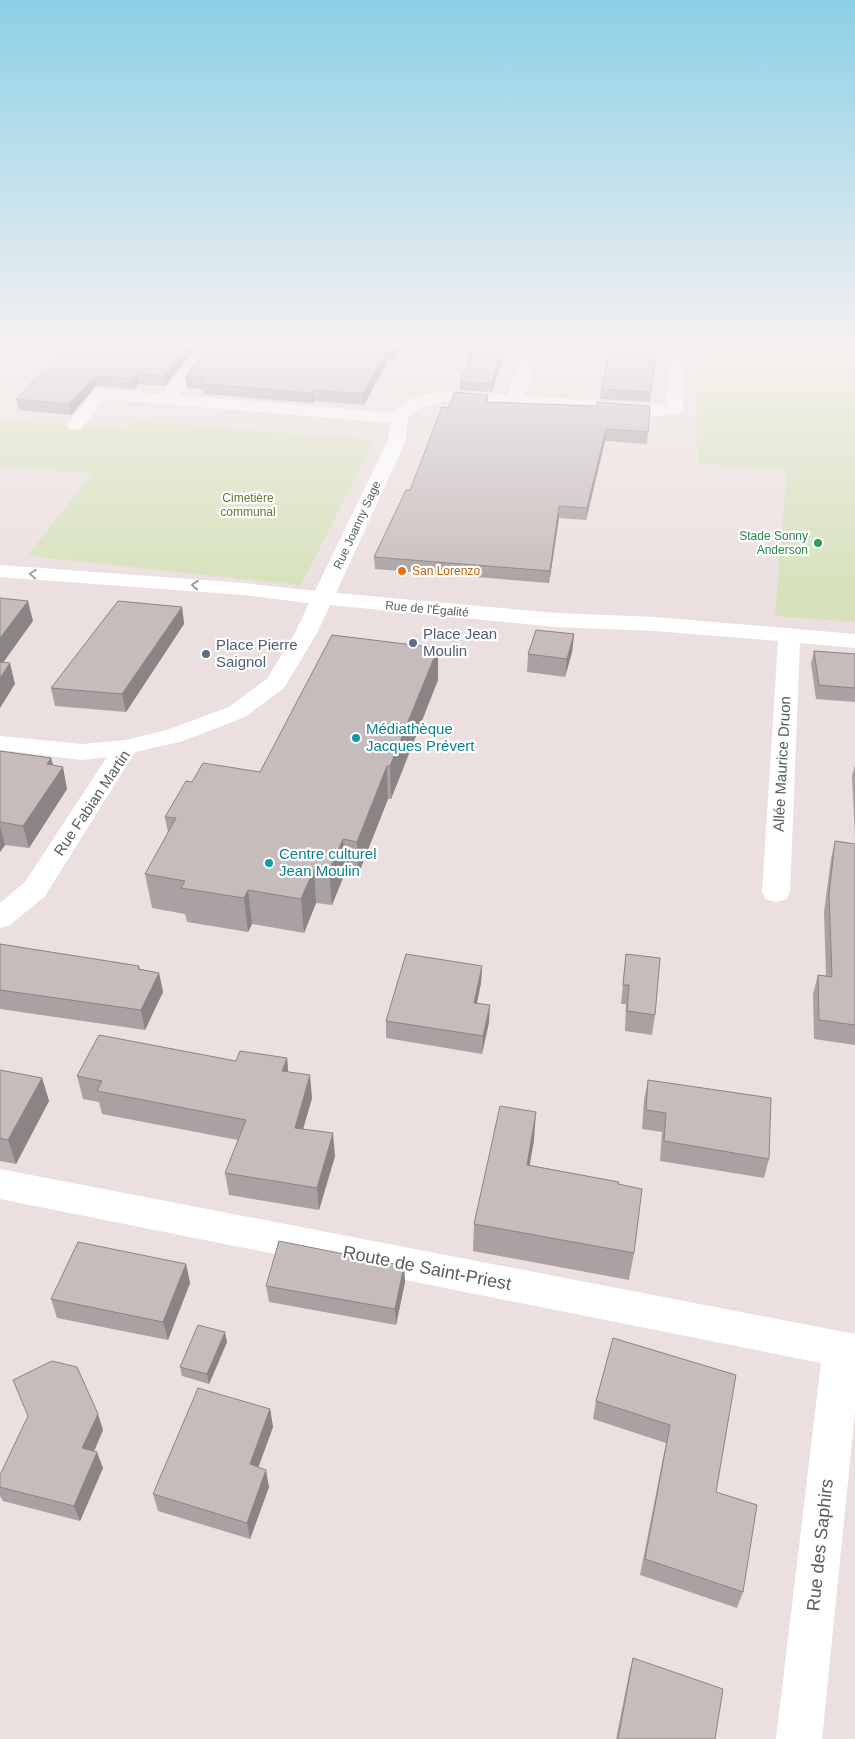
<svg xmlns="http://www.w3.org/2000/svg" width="855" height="1739" font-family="Arial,sans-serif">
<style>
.green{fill:#d7e2bc}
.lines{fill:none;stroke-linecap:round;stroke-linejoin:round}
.minor{fill:#fff;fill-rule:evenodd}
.wall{fill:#aaa2a2}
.shaded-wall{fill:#8b8484}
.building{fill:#c6bcbc;stroke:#8b8484}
.oneway{stroke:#9ba09f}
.leisure-dot{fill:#2e9e5b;stroke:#fff;stroke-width:2}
.food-dot{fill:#e8710a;stroke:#fff;stroke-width:2}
.service-dot{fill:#5c6f8a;stroke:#fff;stroke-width:2}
.culture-dot{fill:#0f9aa8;stroke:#fff;stroke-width:2}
.labels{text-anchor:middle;stroke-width:4.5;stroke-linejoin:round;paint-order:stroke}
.far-park-label{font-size:12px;fill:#637b35;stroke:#fff}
.far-street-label{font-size:12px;fill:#58605f;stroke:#fff}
.far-leisure-label{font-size:12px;fill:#27864d;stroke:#fff;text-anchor:end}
.far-food-label{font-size:12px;fill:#c56008;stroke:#fff;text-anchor:start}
.service-label{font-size:15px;fill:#4e5e75;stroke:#fff;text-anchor:start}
.culture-label{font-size:15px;fill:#0d838f;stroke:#fff;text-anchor:start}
.street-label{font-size:15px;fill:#58605f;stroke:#fff}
.near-street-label{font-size:18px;fill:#58605f;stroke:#fff}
</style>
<rect width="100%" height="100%" fill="#ebe0df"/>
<g class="green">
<path d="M703,343H855V622L775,616L787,470L698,464L696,416Z"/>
<path d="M0,420L128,429L135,421L375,440L301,585L39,557L29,554L92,473L0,466Z"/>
</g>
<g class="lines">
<g class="minor">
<path d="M201,343H217L179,395L394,413C416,382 475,393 507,395L528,343H544L524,396L665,405L673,343H689L682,410L679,414L655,416L446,401C435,404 412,407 408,420C406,426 406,434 406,440L336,593L556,613L655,617L855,634V648L800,643L790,892L786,899L776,902L766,899L762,892L778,641L655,631L556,627L330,605L317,633L284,688L245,717L183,741L135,752L45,896L10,925L0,928V903L25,882L107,757L82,760L0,750V736L82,744L126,740L167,730L229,707L267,679L295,633L309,603L244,595L0,577V565L244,583L315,591L388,440L390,423L105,399L81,429L75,430L69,429L66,425L95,390L101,389L162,394Z"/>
<path d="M0,1169L855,1334V1412L822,1739H776L821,1363L0,1199Z"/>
</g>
</g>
<g class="wall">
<path d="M200,343L165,386L138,384L134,389L96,386L71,415L19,410L16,399Z"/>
<path d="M211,343H406L393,360L389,359L364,405L314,401L312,403L204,394L203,389L187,388L185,377Z"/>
<path d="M473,343H508L500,364L492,392L460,390V382L469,361H468V353Z"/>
<path d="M610,343H659L654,366L650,402L600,399L601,389L612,343Z"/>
<path d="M488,395V402L596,406H650L647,444L605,441L586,520L559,518L549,583L375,569L374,557L410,490L448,408Z"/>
<path d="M182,607L184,624L126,712L55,706L51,688Z"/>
<path d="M574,634L572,652L565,677L527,672L528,654Z"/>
<path d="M814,651L855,654V702L816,699L811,664Z"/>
<path d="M438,680L391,799H388L358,875L345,873L332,905L316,903L304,933L252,924L248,932L187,922L185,914L152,908L145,874L168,833L165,817L192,782L260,772Z"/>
<path d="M0,751L51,758L53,765L67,789L29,848L5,845L0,852Z"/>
<path d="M855,765V839L852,776Z"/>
<path d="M835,841L855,844V1045L814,1039L813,994L818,975L826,976L824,912L831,859Z"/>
<path d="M0,944L139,966L140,969L159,973L163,992L145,1030L0,1009Z"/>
<path d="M626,954L655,1015L652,1035L625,1031L626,1004H621Z"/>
<path d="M482,966L481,983L477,1003L489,1022L482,1054L386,1038V1021Z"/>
<path d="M287,1058L288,1072L312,1098L303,1129L335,1156L319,1210L229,1195L225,1173L238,1140L102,1114L99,1102L83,1099L77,1076L236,1061Z"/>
<path d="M0,1070L42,1078L49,1101L16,1164L0,1161Z"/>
<path d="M648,1080L769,1159L764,1178L660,1161L662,1132L642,1129L644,1100Z"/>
<path d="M534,1140L529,1165L619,1182V1184L634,1253L629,1280L473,1251L474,1224Z"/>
<path d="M186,1264L190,1283L168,1340L57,1318L51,1299Z"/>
<path d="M404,1266L405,1282L396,1325L269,1302L266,1286Z"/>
<path d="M613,1338L716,1492L743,1592L737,1608L640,1575L666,1443L593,1419L596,1401Z"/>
<path d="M227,1342L209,1384L182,1376L180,1367Z"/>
<path d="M270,1409L273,1427L258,1467L269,1487L250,1539L158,1511L153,1494Z"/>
<path d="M103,1430L94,1452L103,1468L80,1521L3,1501L0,1496V1475Z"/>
<path d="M633,1658L715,1739H616L629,1674Z"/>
</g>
<g class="shaded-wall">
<path d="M0,343H7L0,350Z"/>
<path d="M191,343H200L165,386L164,376Z"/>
<path d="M398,343H406L393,360V349Z"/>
<path d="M505,343H508L500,364L492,392V384L500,356Z"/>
<path d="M658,343H659L653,367L655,358Z"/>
<path d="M388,349L389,359L364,405L363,394Z"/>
<path d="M136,374L138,384L134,389L132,379Z"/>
<path d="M95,376L96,386L71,415L69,404Z"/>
<path d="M313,390L314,401L312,403L311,393Z"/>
<path d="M606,429L605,441L586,520L587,508Z"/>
<path d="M559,506V518L549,583L550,571Z"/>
<path d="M28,601L33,621L0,667V638Z"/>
<path d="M182,607L184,624L126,712L122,694Z"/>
<path d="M574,634L572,652L565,677L567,659Z"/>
<path d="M438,648V680L391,799L390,766Z"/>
<path d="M10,663L15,684L0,708V678Z"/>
<path d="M51,758L56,777L63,767L67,789L29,848L23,826L47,764Z"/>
<path d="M387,766L388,799L358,875L357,842Z"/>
<path d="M0,826L5,845L0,852Z"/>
<path d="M343,839L345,873L332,905L329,871Z"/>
<path d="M314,869L316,903L304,933L301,899Z"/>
<path d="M248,890L252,924L248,932L244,898Z"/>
<path d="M482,966L481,983L473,1020L474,1003Z"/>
<path d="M159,973L163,992L145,1030L141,1010Z"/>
<path d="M490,1005L489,1022L482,1054L483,1036Z"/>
<path d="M287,1058L289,1081L282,1071Z"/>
<path d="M310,1075L312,1098L297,1150L295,1128Z"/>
<path d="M42,1078L49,1101L16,1164L8,1140Z"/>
<path d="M536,1112L534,1140L525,1192L527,1165Z"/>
<path d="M333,1133L335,1156L319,1210L317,1188Z"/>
<path d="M186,1264L190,1283L168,1340L163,1322Z"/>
<path d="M404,1266L405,1282L396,1325L395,1309Z"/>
<path d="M225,1332L227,1342L209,1384L207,1374Z"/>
<path d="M270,1409L273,1427L253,1482L250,1464Z"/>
<path d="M98,1414L103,1430L88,1464L82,1448Z"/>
<path d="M97,1452L103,1468L80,1521L74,1506Z"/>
<path d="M266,1470L269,1487L250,1539L247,1523Z"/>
</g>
<g class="building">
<path d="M69,343H191L164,376L136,374L132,379L95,376L69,404L16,399Z"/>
<path d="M211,343H398L393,349H388L363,394L313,390L311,393L202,384L207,378L185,377Z"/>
<path d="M473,343H505L500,356L492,384L460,382L472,354L468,353Z"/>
<path d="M612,343H658L655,358L651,392L601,389Z"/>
<path d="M455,392L488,395L486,402L596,406L597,402L650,406L648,432L606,429L587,508L559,506L550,571L374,557L406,490H410L442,407L448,408Z"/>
<path d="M0,598L28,601L0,638Z"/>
<path d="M118,601L182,607L122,694L51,688Z"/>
<path d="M536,630L574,634L567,659L528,654Z"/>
<path d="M332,635L438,648L390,766H387L357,842L343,839L329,871L314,869L301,899L248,890L244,898L181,888L185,881L145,874L176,818L165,817L186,781L192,782L203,763L260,772Z"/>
<path d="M814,651L855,654V688L819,685Z"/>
<path d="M0,662L10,663L0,678Z"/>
<path d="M0,751L51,758L47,764L63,767L23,826L0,822Z"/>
<path d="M835,841L855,844V1025L819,1020L818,975L832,977L829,894Z"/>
<path d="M0,944L139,966L138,969L159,973L141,1010L0,990Z"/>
<path d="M406,954L482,966L474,1003L490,1005L483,1036L386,1021Z"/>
<path d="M626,954L660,958L655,1015L627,1011L629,985H623Z"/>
<path d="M99,1035L236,1061L240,1051L287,1058L282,1071L310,1075L295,1128L333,1133L317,1188L225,1173L246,1120L97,1091L102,1081L77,1076Z"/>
<path d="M0,1070L42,1078L8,1140L0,1138Z"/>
<path d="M648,1080L771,1098L769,1159L664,1141L666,1113L646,1110Z"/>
<path d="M500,1106L536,1112L527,1165L619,1182L618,1184L642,1189L634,1253L474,1224Z"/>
<path d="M279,1241L404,1266L395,1309L266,1286Z"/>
<path d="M78,1242L186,1264L163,1322L51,1299Z"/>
<path d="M198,1325L225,1332L207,1374L180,1367Z"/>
<path d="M613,1338L736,1375L716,1492L757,1505L743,1592L645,1559L670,1425L596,1401Z"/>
<path d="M52,1361L77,1367L98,1414L82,1448L97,1452L74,1506L0,1487V1475L28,1416L13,1380Z"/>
<path d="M198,1388L270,1409L250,1464L266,1470L247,1523L153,1494Z"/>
<path d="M633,1658L723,1689L715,1739H618Z"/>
</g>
<defs><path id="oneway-chevron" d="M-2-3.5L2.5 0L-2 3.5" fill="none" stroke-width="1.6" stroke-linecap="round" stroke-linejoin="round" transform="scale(1.25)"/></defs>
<g class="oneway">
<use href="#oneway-chevron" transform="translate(33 574) rotate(-176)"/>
<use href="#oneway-chevron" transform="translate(195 585) rotate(-176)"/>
</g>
<linearGradient id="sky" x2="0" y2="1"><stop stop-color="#8bd0e6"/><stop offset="0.59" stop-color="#f6f1f1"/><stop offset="1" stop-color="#f6f1f1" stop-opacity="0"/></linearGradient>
<rect width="855" height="586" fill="url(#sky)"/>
<circle class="leisure-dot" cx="818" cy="543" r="5"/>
<circle class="food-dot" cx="402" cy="571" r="5"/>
<g class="service-dot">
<circle cx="413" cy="643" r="5"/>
<circle cx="206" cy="654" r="5"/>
</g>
<g class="culture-dot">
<circle cx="356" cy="738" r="5"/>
<circle cx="269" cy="863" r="5"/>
</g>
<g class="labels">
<g class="far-park-label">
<text x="248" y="502">Cimetière<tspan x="248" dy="14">communal</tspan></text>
</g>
<g class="far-street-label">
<text transform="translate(357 525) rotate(-65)" y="4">Rue Joanny Sage</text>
<text transform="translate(427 609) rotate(5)" y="4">Rue de l'Égalité</text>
</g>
<g class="far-leisure-label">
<text x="808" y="540">Stade Sonny<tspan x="808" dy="14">Anderson</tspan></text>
</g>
<g class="far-food-label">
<text x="412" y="575">San Lorenzo</text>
</g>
<g class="service-label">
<text x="423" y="639">Place Jean<tspan x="423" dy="17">Moulin</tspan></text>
<text x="216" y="650">Place Pierre<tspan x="216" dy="17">Saignol</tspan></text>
</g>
<g class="culture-label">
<text x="366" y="734">Médiathèque<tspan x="366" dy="17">Jacques Prévert</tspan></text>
<text x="279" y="859">Centre culturel<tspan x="279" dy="17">Jean Moulin</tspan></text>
</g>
<g class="street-label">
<text transform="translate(782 764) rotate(-87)" y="5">Allée Maurice Druon</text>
<text transform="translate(92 803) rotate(-56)" y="5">Rue Fabian Martin</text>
</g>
<g class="near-street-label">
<text transform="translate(427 1268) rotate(11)" y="6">Route de Saint-Priest</text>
<text transform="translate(820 1545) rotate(-84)" y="6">Rue des Saphirs</text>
</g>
</g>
</svg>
